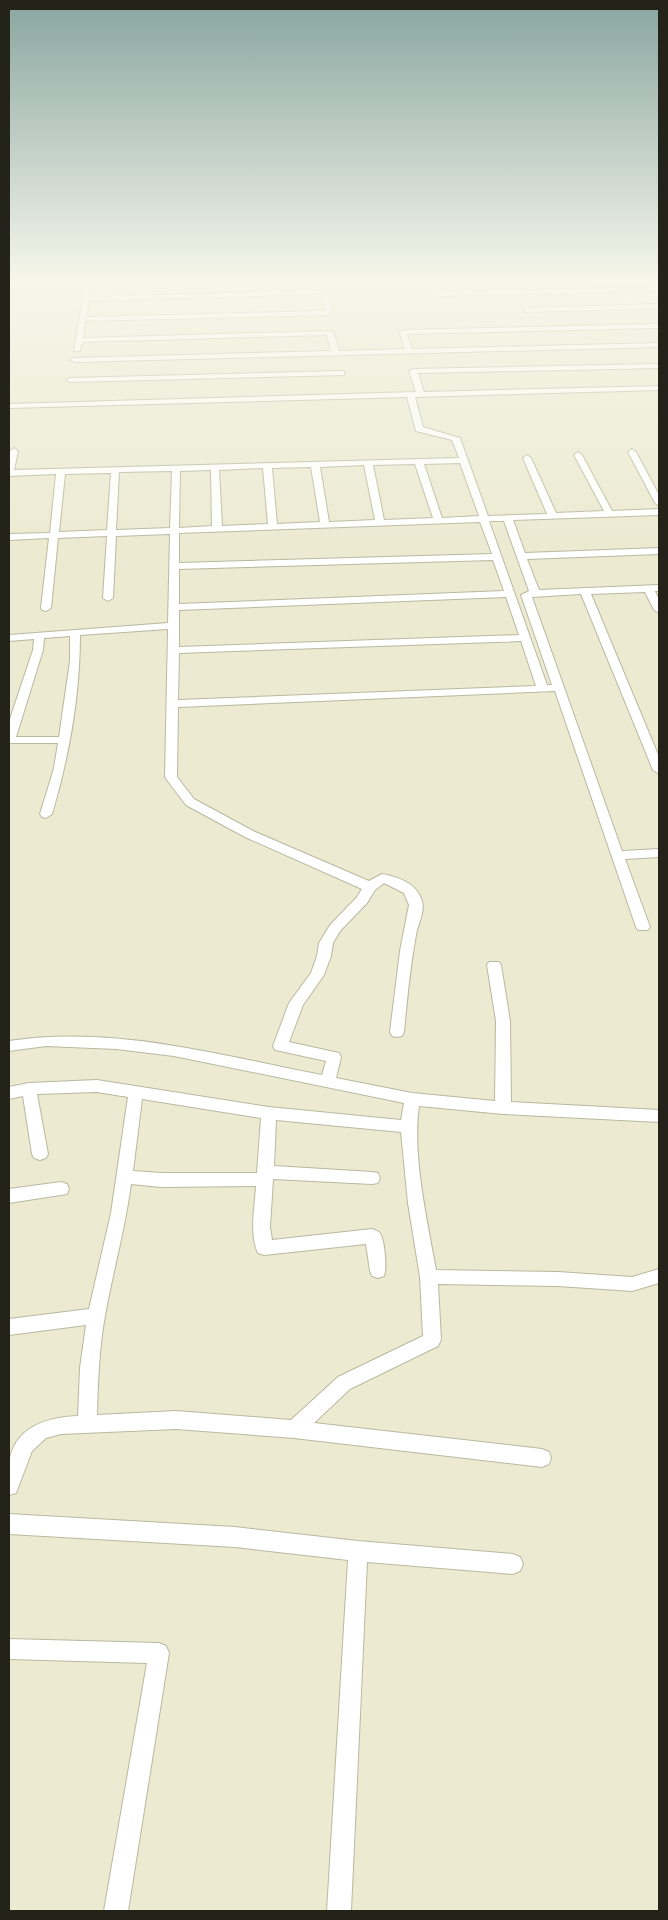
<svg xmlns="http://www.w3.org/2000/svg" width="668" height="1920" font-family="Barlow,sans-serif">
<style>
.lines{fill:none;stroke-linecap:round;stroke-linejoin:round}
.street-casing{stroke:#bab8a0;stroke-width:2}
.street{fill:#fff;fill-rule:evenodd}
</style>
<rect width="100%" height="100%" fill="#ecead1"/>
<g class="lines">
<g class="street-casing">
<g id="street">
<path d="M86,278H194L195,280L192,282L92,283L89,297L319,290L327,294L332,311L327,315L85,321L83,338L330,331L334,333L339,351L405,349L399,332L403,330L659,324V328L407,334L412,349L659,343V347L75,362L71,360L72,358L331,351L327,335L82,342L80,351H74ZM318,294L321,295L325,311L86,317L89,301Z"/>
<path d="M659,287V291L438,296L435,294L438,292Z"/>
<path d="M659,304V308L526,312L523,310L526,308Z"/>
<path d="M659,364V368L418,373L424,392L659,386V390L415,397L423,427L460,438L488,516L547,514L523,458L527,455L531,458L556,513L604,511L574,455L578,452L582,455L612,511L659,509V515L513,520L525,553L659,548V554L527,559L539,590L659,585V591H655L659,600V613L654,610L645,592L591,594L659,757V774L653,770L581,594L532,597L622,851L659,849V857L625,859L650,927L648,930H638L636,927L555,691L178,707L177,777L194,799L253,831L369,881L382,874C398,877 417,883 422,901C425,912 418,924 416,935C410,967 407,1000 404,1032L402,1036L397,1037L392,1036L390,1032L400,951L409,905L404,893L384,883L375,890L367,903L340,931L333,943L331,956L324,975L303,1005L289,1042L339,1053L341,1057L336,1078L412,1093L495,1101L496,1021L487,965L489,962H499L501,965L510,1021L511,1102L659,1110V1122L503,1114L419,1106C412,1156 427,1219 436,1270L558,1272L632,1277L659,1269V1283L632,1291L558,1286L438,1284L441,1340L438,1346L350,1389L314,1423L542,1449L549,1452L551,1458L549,1464L542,1467L294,1438L176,1429L61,1434L46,1438L32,1451L16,1493L9,1495C9,1485 8,1474 9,1464C13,1427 47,1417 78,1416L80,1368L86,1325L9,1335V1319L89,1309L111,1213L128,1097L97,1092L37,1094L48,1154L46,1158L40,1160L34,1158L32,1154L23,1096L9,1099V1087L29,1083L97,1080L269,1107L401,1120L404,1103L174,1056L116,1049L46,1046L9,1051V1041C113,1025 219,1055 322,1075L326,1061L280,1051L275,1050L273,1046L289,1003L311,973L317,956L319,943L330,925L357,897L362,889L245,837L186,805L167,780L165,777L168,629L80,635C80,695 69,757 52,814L46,818L42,817L40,814L54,768L58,743H9V722L33,650L34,639L9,641V635L168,623L170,534L116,536L113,598L108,601L103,598L107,536L58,538L51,608L46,611L42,610L41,608L49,538L9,540V534L50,533L56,474L9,476L10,451L14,448L18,451L14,470L459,458L452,440L416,431L407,397L9,408V404L416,392L409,371L413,369ZM460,463L479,516L442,518L424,464ZM415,464L433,518L384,520L373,465ZM364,465L375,520L329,522L320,467ZM311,467L320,522L277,524L272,468ZM263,468L268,524L222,526L219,470ZM211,470L212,526L179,528L180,471ZM172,471L170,528L116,530L119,472ZM111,473L107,530L59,532L65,474ZM489,521H504L529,591L521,595L552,685H547ZM480,522L492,554L179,563V533ZM493,560L504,591L179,604V569ZM506,597L519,635L179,647V610ZM70,636V661L59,737H16L43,650L44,638ZM521,641L536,686L178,700L179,653ZM142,1099L261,1118L257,1173H161L133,1171ZM276,1120L401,1132L408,1203L420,1277L423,1336L338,1377L291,1420L176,1411L97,1415C98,1382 99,1348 105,1316C113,1271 125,1229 131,1184L161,1187L256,1186C255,1206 249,1234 258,1253L264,1255L366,1244L370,1271L372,1276L378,1278L384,1276C387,1269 385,1238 379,1232C378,1231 374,1230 372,1229L272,1240L270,1227L273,1179L372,1184L378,1183L380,1178L378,1173L372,1172L274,1166Z"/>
<path d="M341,371H344V375L70,382L66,380L70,378Z"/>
<path d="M632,449L636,452L659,495V506L655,503L628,452Z"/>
<path d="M61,1182L67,1184L69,1189L67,1194L9,1203V1189Z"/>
<path d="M9,1514L235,1527L358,1541L513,1554L520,1557L523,1564L520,1571L513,1574L367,1562L351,1911H327L348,1560L235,1547L9,1534Z"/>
<path d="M9,1639L159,1643L166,1646L169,1653L128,1911H104L147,1663L9,1659Z"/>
</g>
</g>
<use href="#street" class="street"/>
</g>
<linearGradient id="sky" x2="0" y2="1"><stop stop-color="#88a6a0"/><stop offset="0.51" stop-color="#f6f6ea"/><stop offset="1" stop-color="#f6f6ea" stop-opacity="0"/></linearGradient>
<rect width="668" height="547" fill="url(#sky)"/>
<rect width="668" height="1920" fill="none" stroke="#24231a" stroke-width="20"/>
</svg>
